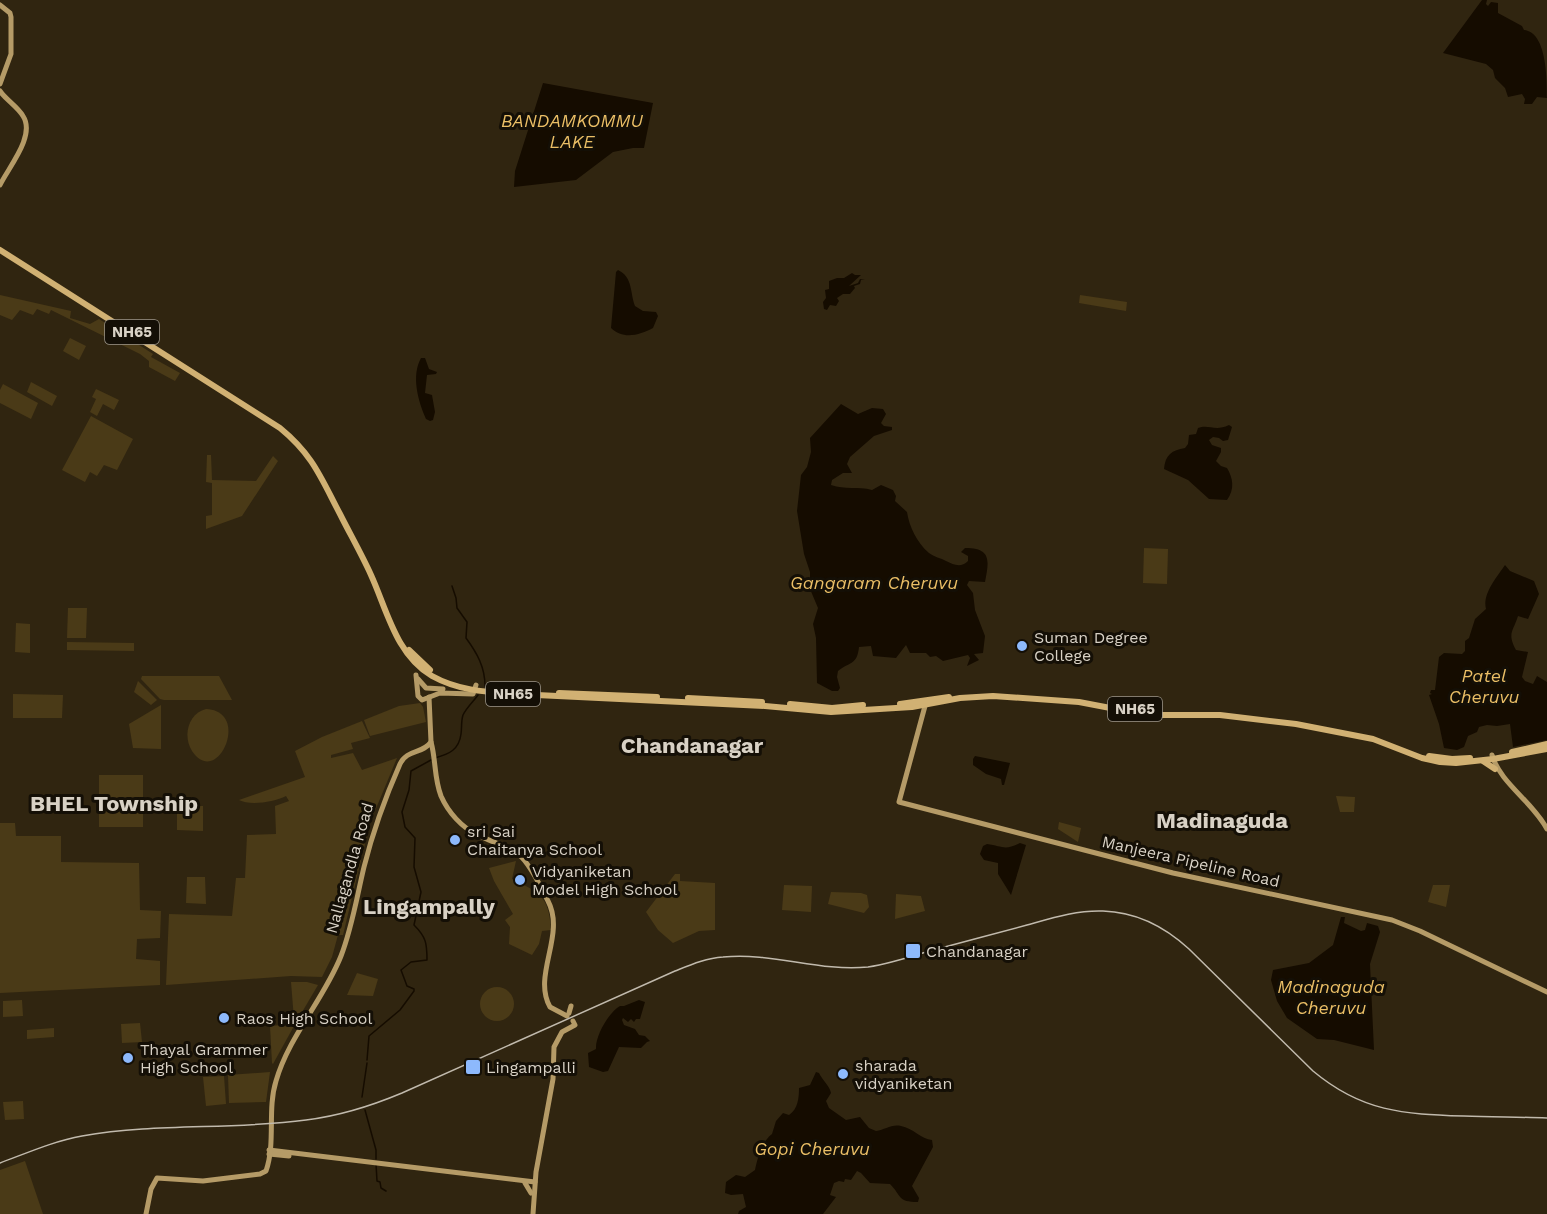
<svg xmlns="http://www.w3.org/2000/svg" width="1547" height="1214" font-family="'Work Sans',sans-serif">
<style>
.green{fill:#4a3a17}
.water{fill:#150c00}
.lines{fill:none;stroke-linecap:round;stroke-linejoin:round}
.stream{stroke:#150c00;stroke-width:1.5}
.major{stroke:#b59b67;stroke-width:5}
.highway{stroke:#d1b173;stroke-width:6}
.rail{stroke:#c1baad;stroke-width:1.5}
.poi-dot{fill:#8db9fc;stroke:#140f06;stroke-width:2}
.labels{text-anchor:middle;stroke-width:6;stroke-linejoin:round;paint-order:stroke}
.shield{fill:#140f06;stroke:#9d978c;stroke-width:1.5}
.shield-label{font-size:15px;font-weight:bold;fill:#d8d1c5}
.poi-label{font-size:16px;fill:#d8d1c5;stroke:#140f06;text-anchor:start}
.street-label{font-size:16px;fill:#d8d1c5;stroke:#140f06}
.water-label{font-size:18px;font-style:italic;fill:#ebbf66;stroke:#140f06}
.district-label{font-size:22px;font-weight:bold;fill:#d8d1c5;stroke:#140f06}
</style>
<rect width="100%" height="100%" fill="#302510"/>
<g class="green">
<path d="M0,295L71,311L70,318L90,324L99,319L153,354L151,357L180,373L175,381L149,367V361L140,354L51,310L49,314L37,309L33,315L20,310L12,320L0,315Z"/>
<path d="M1080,295L1127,302L1126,311L1079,303Z"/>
<path d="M70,338L86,346L79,360L63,351Z"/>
<path d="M31,382L57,396L52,406L27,392Z"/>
<path d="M3,384L38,403L31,419L0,403V390Z"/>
<path d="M96,389L119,400L114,410L103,404L97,416L90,412L96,399L92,397Z"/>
<path d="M91,416L133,439L117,470L104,465L97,476L90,472L85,482L62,470Z"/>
<path d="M207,455H211L212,480L256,481L273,456L278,461L242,516L206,529V516L212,515V483L206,482Z"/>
<path d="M1144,548L1168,549L1167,584L1143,583Z"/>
<path d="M68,608H87L86,638H67Z"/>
<path d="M16,623L30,624V653L15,652Z"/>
<path d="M67,642L134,643V651L67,650Z"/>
<path d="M142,676H219L232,700H164L160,699L141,679Z"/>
<path d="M138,681L157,700L151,705L134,692Z"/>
<path d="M13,694L63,695L62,718H13Z"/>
<path d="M420,703L423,707L426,722L370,736L364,720L399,706Z"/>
<path d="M161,705V749L133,748L129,724Z"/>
<path d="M206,709C252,711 217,789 192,751C182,735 189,713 206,709Z"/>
<path d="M362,721L370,738L351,743L353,749L331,755V758L353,753L362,770L397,758L370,823L343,935H338L332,957L322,977L291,976L166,985L169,914L232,916L236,878H245L247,835L276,834L275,806L289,801L286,796C274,802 250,806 239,800L305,777L295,751L322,737Z"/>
<rect x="99" y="775" width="44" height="52"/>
<path d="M1336,796L1355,797L1354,812H1340Z"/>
<path d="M177,806H203V831L177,830Z"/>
<path d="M1059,822L1081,828L1078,842L1058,829Z"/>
<path d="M0,823H15L16,836H61V862L139,863L140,910L161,911L160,938L137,939L136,959L160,961V985L0,993Z"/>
<path d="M516,861L512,879C540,893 549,896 551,930L542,931L539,944L532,955L509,944L510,927L505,920L513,914L494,881L489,868Z"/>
<path d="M675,874H680V881L715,883V930L699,931L673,943L658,930L646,912Z"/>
<path d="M187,877H205L206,904L186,903Z"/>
<path d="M784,885L812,886L811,912L782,910Z"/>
<path d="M1433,885H1450L1446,907L1428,902Z"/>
<path d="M831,892L861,893L867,895L869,907L864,913L828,904Z"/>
<path d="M896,894L921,896L925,911L895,919Z"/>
<path d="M357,973L378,979L373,996L347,995Z"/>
<path d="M291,982H307L318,985L298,1019H294Z"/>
<circle cx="497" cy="1004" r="17"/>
<path d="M22,1000L23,1016L3,1017V1001Z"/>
<path d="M140,1023L142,1042L122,1043L121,1024Z"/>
<path d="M293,1024L294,1026L273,1064L272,1063L270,1026Z"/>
<path d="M54,1028V1037L27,1039V1030Z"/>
<path d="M270,1072L266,1102L229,1103L228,1075Z"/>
<path d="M224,1076L226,1104L206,1106L203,1077Z"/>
<path d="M23,1101L24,1119L5,1120L3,1102Z"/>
<path d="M25,1161L43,1214H0V1170Z"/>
</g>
<g class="water">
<path d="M1482,0H1487L1486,4L1488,6L1491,2L1498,3V13L1522,26L1524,30C1547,32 1547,80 1547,98L1537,97L1532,104H1524L1525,99L1522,94L1508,97L1505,88L1495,78L1493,70L1486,64L1443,53Z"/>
<path d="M543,83L653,103L644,148H633L613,152L576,180L514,187L515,171Z"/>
<path d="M618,270C633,277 630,293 635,306L643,311L656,312L658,316L653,328C640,335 623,340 611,328L616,272Z"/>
<path d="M852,273L855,275H861L849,286L858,283L860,279L865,280H861L860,284L854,286L855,288L850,294H843L837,298L839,301L836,306L830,305L827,310L824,309L823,302L826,298L825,290L829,289V281L837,278H844Z"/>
<path d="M421,358H425L429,369L437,372L436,374L427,375L425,393L432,395L435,412L433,420L430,421L426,419C418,401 411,376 421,358Z"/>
<path d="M841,404L858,414L872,408L883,409L886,414L881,423L884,426L892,427V430L874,436L850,457L847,464L852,473H843L832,480L831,485C845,490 858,486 872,490L881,485L893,490L896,496L895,501L907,512C909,526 917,543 929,553C934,557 941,558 946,561C954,565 961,568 968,561V556L961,552L965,548C992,548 989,561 985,582L969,581L967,585L973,593L975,610L985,636L983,653L974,654L979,660L967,666L970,658L968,655L943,661L936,656L930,657L926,653H910L906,645L896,658L873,656L871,646L859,647C857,665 851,661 838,671L837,677L840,688L838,691H832L817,683L816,638L813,624L818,608L810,589V572L804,554L797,511L801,475L807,467L811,452L810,438Z"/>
<path d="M1229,425L1232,427L1228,440L1223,441L1219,438L1213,437L1209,440L1212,445L1221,448V452L1216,461L1221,466L1227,468C1233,478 1235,489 1227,500L1209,499L1188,480L1164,469C1165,455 1172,450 1185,448L1188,444L1189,435L1196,434L1198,428C1209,424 1215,432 1229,425Z"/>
<path d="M1505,565L1510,571L1534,581L1539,594L1528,619L1518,616C1513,632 1507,633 1516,650L1528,652L1522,677L1525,681L1533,684L1537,676L1547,682V740L1513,747L1510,724L1497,726L1487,725L1479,727L1477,732L1468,736L1464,747L1457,750L1444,748L1439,724L1429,695L1432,694L1430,693L1431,690H1435L1439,657L1444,653L1462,654L1465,651V641L1469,638L1475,619L1486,609C1482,594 1497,577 1505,565Z"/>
<path d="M975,756L1010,763L1004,785H1002L1001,779L986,774L973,765V759Z"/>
<path d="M1020,843L1026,845L1011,895L998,874V863L984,860L980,854L983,846L987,844C1002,846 1005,851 1020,843Z"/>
<path d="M1341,917H1345L1344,923L1361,931L1365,930L1367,923L1378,926L1380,932L1370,964L1374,1050L1334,1040L1317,1039L1287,1018L1277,1001L1271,980L1273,970L1309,963L1333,945Z"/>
<path d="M639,1000L645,1002L640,1019H636L634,1022L631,1019L628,1022L623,1018L622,1020L624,1025L635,1029L639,1035L645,1036L650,1041L647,1042L641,1048L619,1047L608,1071L603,1072L589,1067L588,1053L596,1049C595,1036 609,1012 620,1006H624Z"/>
<path d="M816,1072L819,1073C822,1080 830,1086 831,1093L826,1101L829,1108L846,1120L860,1117L869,1128L876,1131C885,1130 891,1124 901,1126C913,1128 921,1139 932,1140L933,1147L912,1186L919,1198L918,1202C897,1202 902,1196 890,1184L870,1183L861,1173L857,1171L851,1180L845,1179L844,1182L839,1181L834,1183L830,1195L836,1197L823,1214H738L739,1211L746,1207L743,1194L731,1195L725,1193L726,1182L736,1175L745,1177L755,1170C757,1160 762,1141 772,1134L776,1121L783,1113L789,1115C798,1109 799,1098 799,1088L810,1085Z"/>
</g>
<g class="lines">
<g class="stream">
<path d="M452,586L456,598L457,608L467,622L466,638C477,653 485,667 485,686"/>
<path d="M435,758C449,754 459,750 461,734C462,727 461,721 463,715C467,707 473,702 478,695"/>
<path d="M367,1060L369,1036L400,1010L414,991V989L407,986L401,970L411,962L427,960C427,943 426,937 414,925L421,892L414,867L415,838L405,827L402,812L409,790L411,771L431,760"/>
<path d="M362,1097L367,1063"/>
<path d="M365,1110L376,1150V1159"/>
<path d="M376,1164L377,1181L380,1182L381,1188L386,1191"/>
</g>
<g class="major">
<path d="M0,5L10,13L11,17V54L0,84"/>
<path d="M0,91C6,100 17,106 23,116C36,136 8,168 0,185"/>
<path d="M416,675L418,696L422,700L440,693L473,694L476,685"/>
<path d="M418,679L426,688L443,689"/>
<path d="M925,706L899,802L1173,873L1392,920L1420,931L1547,992"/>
<path d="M431,742C436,760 434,778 441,796C448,812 462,828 478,835C491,842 506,845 519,855C529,862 542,889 548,901C566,935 532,975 550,1007L567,1016"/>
<path d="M1492,755C1500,783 1533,802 1547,829"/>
<path d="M569,1013L571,1006"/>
<path d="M269,1150L535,1182"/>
<path d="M269,1154L289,1156"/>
<path d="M525,1183L531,1193"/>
<path d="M146,1214L151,1189L157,1178L203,1181L260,1174L266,1171C276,1142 267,1110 276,1081C289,1036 324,999 341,956C352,928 357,896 364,867C373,831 385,798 400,764C407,749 423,754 431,742L429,697"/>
<path d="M533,1214L536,1172L553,1079L554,1047L562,1032L575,1025L573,1021"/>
</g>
<g class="highway">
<path d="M0,250L280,428C313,455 321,478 340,514C350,534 362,555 371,575C387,610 396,655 432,676C459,691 487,692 516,694L765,706L831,712L912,707L960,698L993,696L1079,702L1147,715H1220L1296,724L1373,739L1422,758L1440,762L1456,763L1493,759L1547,749"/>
<path d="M409,650L430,670"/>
<path d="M559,693L657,697"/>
<path d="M688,698L762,702"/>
<path d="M790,704L832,708L863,705"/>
<path d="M900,704L949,697"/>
<path d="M1512,752L1547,744"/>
<path d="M1429,756L1452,759L1470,758"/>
<path d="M1483,761L1495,769"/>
</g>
<path class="rail" d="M0,1163C27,1153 54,1141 82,1136C156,1123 232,1130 306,1120C339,1116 371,1106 402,1093L675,971C690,965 706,958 723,957C772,952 819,972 868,967C888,964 907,958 926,952C960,943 993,934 1027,925C1052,918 1077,910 1103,911C1136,912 1165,927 1189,949L1313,1071C1362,1112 1403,1114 1464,1116C1492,1117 1519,1117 1547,1118"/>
</g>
<g class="poi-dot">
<circle cx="1022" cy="646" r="6"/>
<circle cx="455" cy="840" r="6"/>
<circle cx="520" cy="880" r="6"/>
<rect x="905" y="943" width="16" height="16" rx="3"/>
<circle cx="224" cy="1018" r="6"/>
<circle cx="128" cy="1058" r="6"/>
<rect x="465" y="1059" width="16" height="16" rx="3"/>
<circle cx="843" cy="1074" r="6"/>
</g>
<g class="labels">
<g class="shield">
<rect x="105" y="320" width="54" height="24" rx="4.5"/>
<rect x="486" y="682" width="54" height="24" rx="4.5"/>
<rect x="1108" y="697" width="54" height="24" rx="4.5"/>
</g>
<g class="shield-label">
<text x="132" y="337">NH65</text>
<text x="513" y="699">NH65</text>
<text x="1135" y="714">NH65</text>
</g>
<g class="poi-label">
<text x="1034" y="643">Suman Degree<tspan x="1034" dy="18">College</tspan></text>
<text x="467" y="837">sri Sai<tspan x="467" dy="18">Chaitanya School</tspan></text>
<text x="532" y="877">Vidyaniketan<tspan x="532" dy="18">Model High School</tspan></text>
<text x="926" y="957">Chandanagar</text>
<text x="236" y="1024">Raos High School</text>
<text x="140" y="1055">Thayal Grammer<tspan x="140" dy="18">High School</tspan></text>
<text x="855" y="1071">sharada<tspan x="855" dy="18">vidyaniketan</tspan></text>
<text x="486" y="1073">Lingampalli</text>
</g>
<g class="street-label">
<text transform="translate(1191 861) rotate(13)" y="6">Manjeera Pipeline Road</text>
<text transform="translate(349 868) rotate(-74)" y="6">Nallagandla Road</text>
</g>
<g class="water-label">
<text x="572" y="127">BANDAMKOMMU<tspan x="572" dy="21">LAKE</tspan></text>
<text x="874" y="589">Gangaram Cheruvu</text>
<text x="1484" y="682">Patel<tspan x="1484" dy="21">Cheruvu</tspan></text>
<text x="1331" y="993">Madinaguda<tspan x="1331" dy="21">Cheruvu</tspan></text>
<text x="812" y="1155">Gopi Cheruvu</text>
</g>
<g class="district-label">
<text x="692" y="753">Chandanagar</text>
<text x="114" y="811">BHEL Township</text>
<text x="1222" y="828">Madinaguda</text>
<text x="429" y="914">Lingampally</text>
</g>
</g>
</svg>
